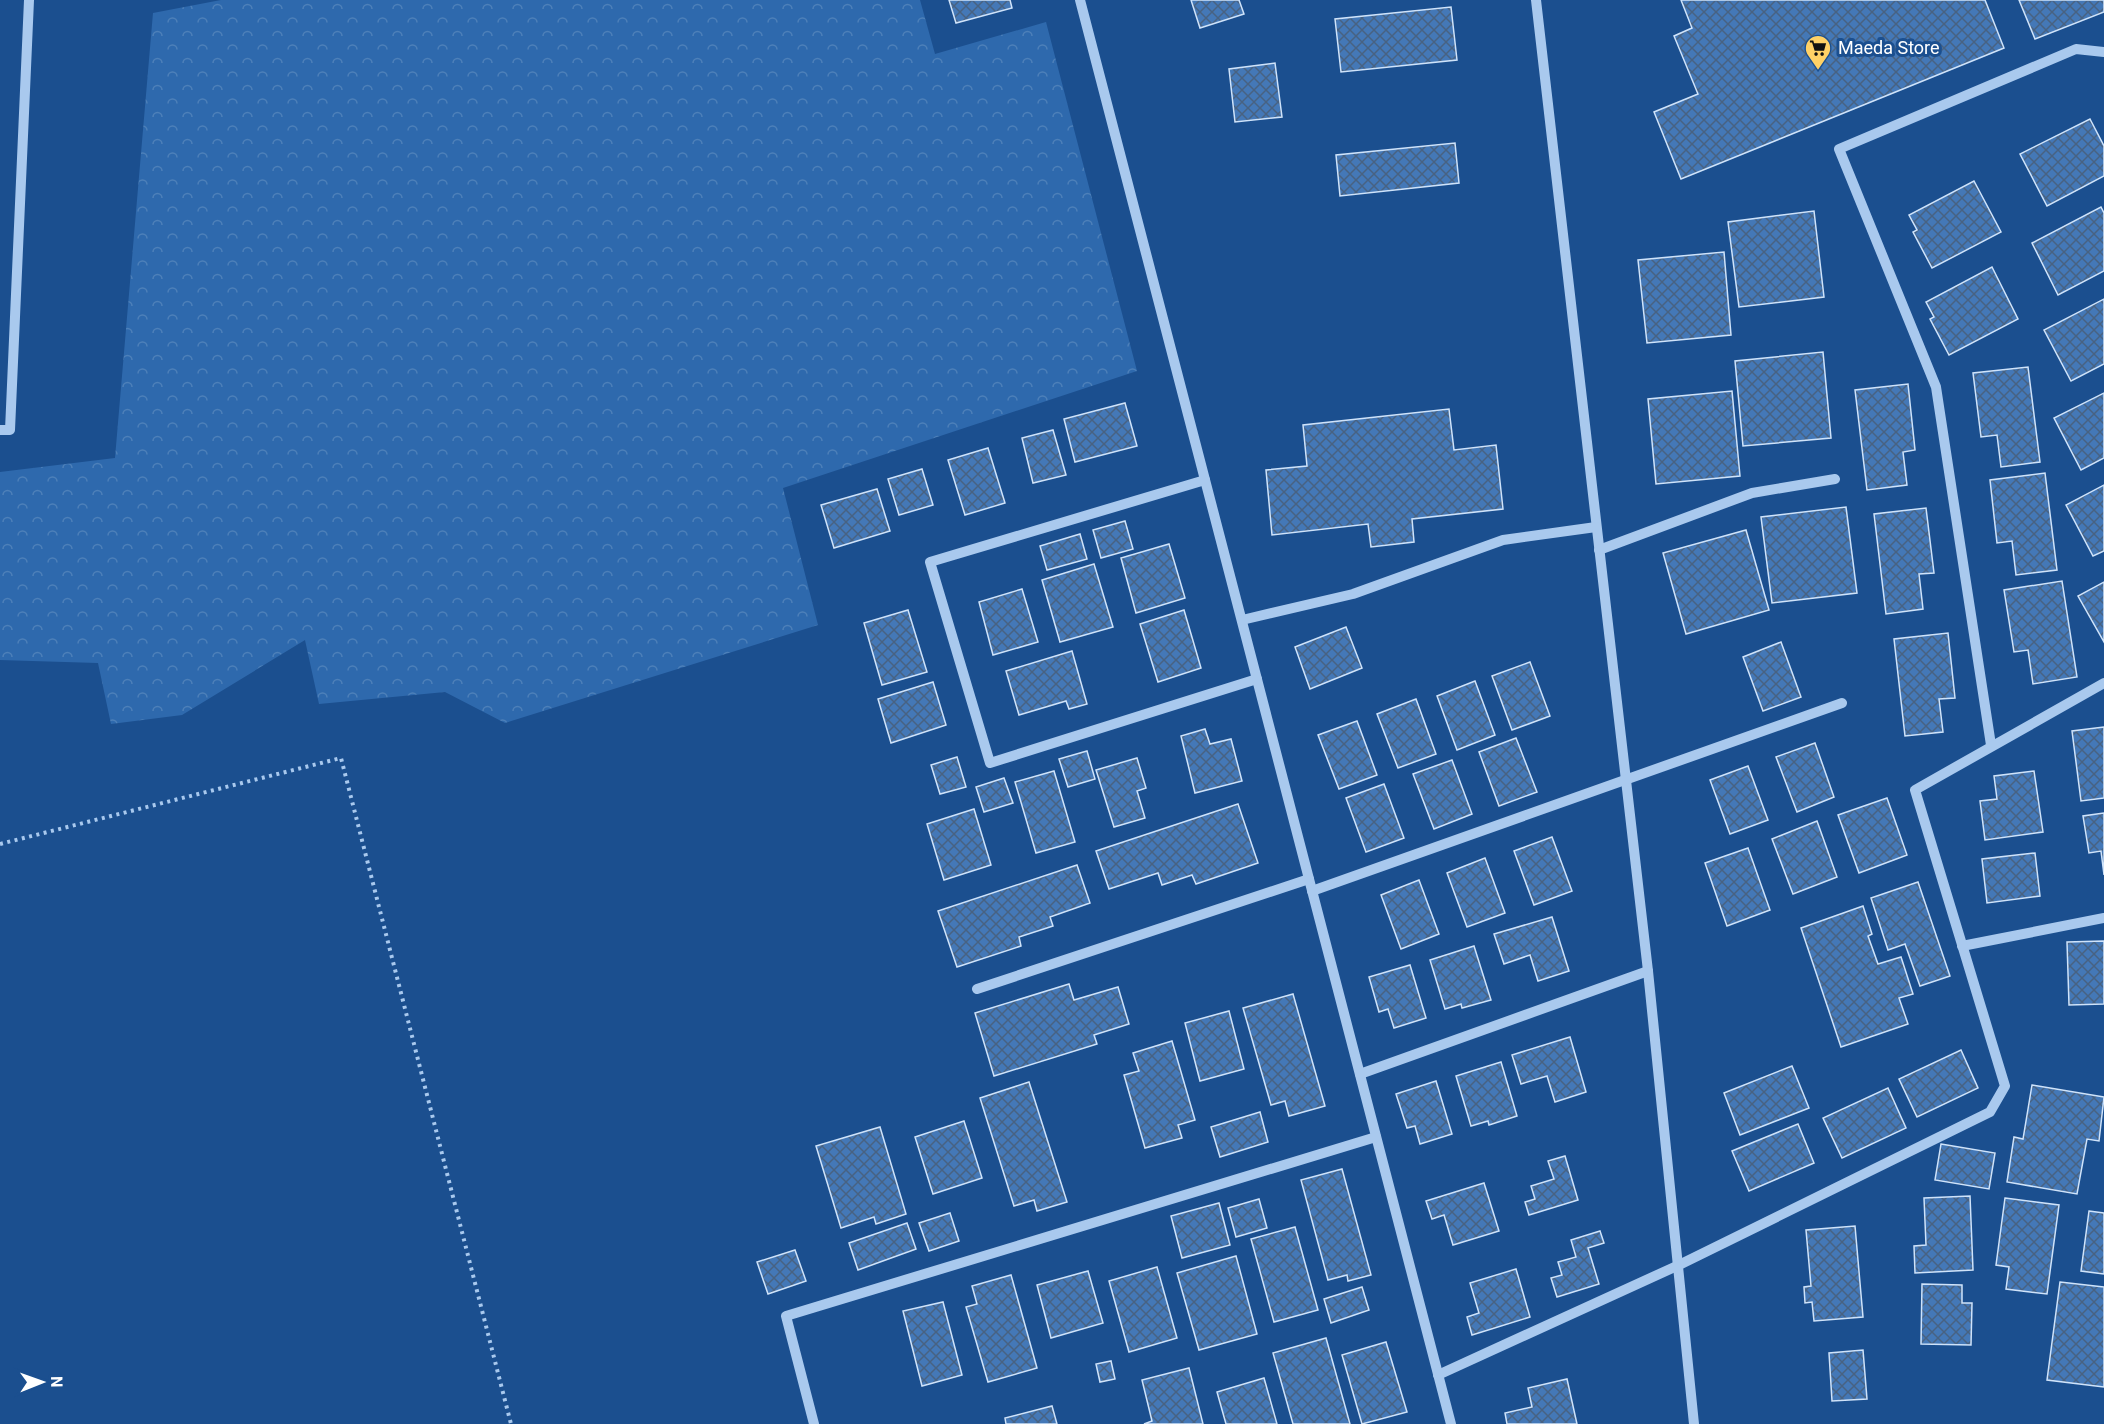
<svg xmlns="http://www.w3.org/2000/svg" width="2104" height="1424" font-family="Roboto,sans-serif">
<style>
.forest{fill:url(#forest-crowns)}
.building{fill:url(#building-cross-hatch);stroke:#cfe3fa;stroke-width:1.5}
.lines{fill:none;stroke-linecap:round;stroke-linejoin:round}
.path{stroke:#a9c9ee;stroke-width:4;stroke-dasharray:3 4.5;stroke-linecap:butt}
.minor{stroke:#a9c9ee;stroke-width:10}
.labels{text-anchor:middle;stroke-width:6;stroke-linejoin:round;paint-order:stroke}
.poi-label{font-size:18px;fill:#fff;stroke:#1b4f8f;text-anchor:start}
</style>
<defs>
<pattern id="forest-crowns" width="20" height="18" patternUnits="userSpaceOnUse" patternTransform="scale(1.5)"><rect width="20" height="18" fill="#2e69ad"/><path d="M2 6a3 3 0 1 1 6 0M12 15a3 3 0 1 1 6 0" fill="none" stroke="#4d80b9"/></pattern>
<pattern id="building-cross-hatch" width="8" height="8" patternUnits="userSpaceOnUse" patternTransform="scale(1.5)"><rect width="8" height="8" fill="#4478b7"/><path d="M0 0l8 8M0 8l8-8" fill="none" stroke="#486282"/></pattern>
</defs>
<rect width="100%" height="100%" fill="#1b4f8f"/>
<path class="forest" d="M221,0H920L935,54L1046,22L1137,371L783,488L818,625L505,723L445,692L319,704L305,640L182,715L111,724L98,663L0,660V472L115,458L153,13Z"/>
<g class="building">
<path d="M949,0H1010L1012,8L956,23Z"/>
<path d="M1191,0H1239L1244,14L1200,28Z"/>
<path d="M1681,0H1985L2004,48L1681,179L1654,112L1698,94L1674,36L1692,28Z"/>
<path d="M2019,0H2104V12L2035,39Z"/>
<path d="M1451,7L1457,60L1341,72L1335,19Z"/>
<path d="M1275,63L1282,117L1235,122L1229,69Z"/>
<path d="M2090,119L2104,146V176L2047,206L2020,154Z"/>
<path d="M1455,143L1459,183L1340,196L1336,155Z"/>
<path d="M1974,181L2001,232L1932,268L1913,232L1917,230L1909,215Z"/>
<path d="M2101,207L2104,213V271L2058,295L2032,243Z"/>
<path d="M1814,211L1824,297L1739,307L1728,222Z"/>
<path d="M1724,252L1731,335L1647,343L1638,260Z"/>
<path d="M1992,267L2018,319L1949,355L1930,319L1934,317L1926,302Z"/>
<path d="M2104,299V364L2071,381L2044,330Z"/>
<path d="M1823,352L1831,438L1743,446L1735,361Z"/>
<path d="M2028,367L2040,462L2001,467L1997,435L1981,437L1973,373Z"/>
<path d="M1908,384L1915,450L1903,452L1907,485L1867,490L1855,390Z"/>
<path d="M1732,391L1740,476L1656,484L1648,399Z"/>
<path d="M2104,393V458L2081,470L2054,418Z"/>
<path d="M1125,403L1137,446L1075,462L1064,419Z"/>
<path d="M1449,409L1454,450L1496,445L1503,509L1412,519L1414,542L1371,547L1368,524L1272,535L1266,470L1307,466L1303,425Z"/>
<path d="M1053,430L1066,475L1033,483L1022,438Z"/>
<path d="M988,448L1005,503L965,515L948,460Z"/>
<path d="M922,469L933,505L899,515L888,479Z"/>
<path d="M2045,473L2057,570L2016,575L2012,541L1997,543L1990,480Z"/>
<path d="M2104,485V551L2093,556L2066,505Z"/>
<path d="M877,489L890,531L834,548L821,505Z"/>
<path d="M1846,507L1857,593L1772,603L1761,517Z"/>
<path d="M1926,508L1934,573L1919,574L1923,609L1886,614L1874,514Z"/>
<path d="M1125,521L1133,549L1101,558L1093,530Z"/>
<path d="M1746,530L1769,610L1686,634L1663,553Z"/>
<path d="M1080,534L1087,559L1047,570L1040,546Z"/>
<path d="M1169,544L1185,598L1136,613L1121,558Z"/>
<path d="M1094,564L1113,627L1060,642L1042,580Z"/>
<path d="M2062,581L2077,677L2033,684L2028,650L2014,652L2004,590Z"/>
<path d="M2104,582V642L2078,596Z"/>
<path d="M1022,589L1038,642L993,655L979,602Z"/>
<path d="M908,610L927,672L882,685L864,623Z"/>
<path d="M1184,610L1201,668L1158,682L1140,624Z"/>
<path d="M1346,627L1362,668L1310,689L1295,647Z"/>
<path d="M1948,633L1955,698L1939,699L1943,732L1905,736L1894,639Z"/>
<path d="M1781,642L1801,697L1763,711L1743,657Z"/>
<path d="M1072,651L1087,704L1069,709L1066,701L1019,715L1006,671Z"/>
<path d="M1530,662L1550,716L1512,730L1492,676Z"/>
<path d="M1475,681L1495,735L1457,750L1437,696Z"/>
<path d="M933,682L946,725L891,743L878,699Z"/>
<path d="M1416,699L1436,754L1398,768L1377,714Z"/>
<path d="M1357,721L1377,775L1339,789L1318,735Z"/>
<path d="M2104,727V798L2081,801L2072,731Z"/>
<path d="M1205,729L1210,744L1231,739L1242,781L1195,793L1181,736Z"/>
<path d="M1516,738L1537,792L1499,806L1479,752Z"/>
<path d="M1815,743L1834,797L1797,812L1776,757Z"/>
<path d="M1087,751L1095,779L1068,787L1059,759Z"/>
<path d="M957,757L966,787L940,794L931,765Z"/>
<path d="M1137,758L1146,788L1137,791L1145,818L1114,827L1096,770Z"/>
<path d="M1452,760L1472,814L1434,829L1413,774Z"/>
<path d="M1748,766L1768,820L1730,834L1710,780Z"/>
<path d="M1054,771L1075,842L1036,853L1015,782Z"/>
<path d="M2034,771L2043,832L1985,840L1980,801L1997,799L1994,776Z"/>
<path d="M1004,778L1013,803L984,812L976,787Z"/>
<path d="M1384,784L1404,838L1366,852L1346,798Z"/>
<path d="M1887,798L1907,855L1859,873L1838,815Z"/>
<path d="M1238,804L1258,863L1196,884L1192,875L1162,885L1158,873L1109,889L1096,851Z"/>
<path d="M974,809L991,865L944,880L927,824Z"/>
<path d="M2104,813V875L2101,851L2089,853L2083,816Z"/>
<path d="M1817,821L1837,877L1793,894L1772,839Z"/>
<path d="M1552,837L1572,891L1534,905L1514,851Z"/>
<path d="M1748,848L1770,910L1727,926L1705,863Z"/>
<path d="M2035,853L2040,896L1987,903L1982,859Z"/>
<path d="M1485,858L1505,913L1467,927L1447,873Z"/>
<path d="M1077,865L1090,903L1050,917L1053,926L1019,937L1021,946L957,967L938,911Z"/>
<path d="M1419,880L1439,934L1401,949L1381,895Z"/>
<path d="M1918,882L1950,976L1920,986L1905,944L1888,950L1871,898Z"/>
<path d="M1863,906L1872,934L1868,936L1878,964L1901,957L1913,994L1899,998L1908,1024L1841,1047L1801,928Z"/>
<path d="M1552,917L1569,971L1538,981L1530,955L1504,964L1494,934Z"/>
<path d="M2104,941V1004L2069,1005L2067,942Z"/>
<path d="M1474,946L1491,1000L1462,1008L1461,1004L1445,1009L1430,960Z"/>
<path d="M1410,965L1426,1018L1394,1028L1388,1009L1379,1012L1369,977Z"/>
<path d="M1069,984L1074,1000L1118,987L1129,1024L1094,1035L1097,1044L994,1076L975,1013Z"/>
<path d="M1293,994L1325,1106L1289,1116L1285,1101L1271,1105L1243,1008Z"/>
<path d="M1229,1011L1244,1069L1200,1081L1185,1023Z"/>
<path d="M1570,1037L1586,1092L1555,1102L1547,1076L1521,1084L1512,1055Z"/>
<path d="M1172,1041L1195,1120L1178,1125L1182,1138L1145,1148L1124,1075L1139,1071L1133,1053Z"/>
<path d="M1961,1050L1978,1088L1917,1117L1899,1079Z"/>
<path d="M1501,1062L1517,1116L1489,1125L1488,1121L1471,1126L1456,1076Z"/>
<path d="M1792,1066L1809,1108L1740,1135L1724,1093Z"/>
<path d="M1436,1081L1452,1134L1420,1144L1415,1126L1407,1128L1396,1094Z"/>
<path d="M1029,1082L1067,1202L1037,1211L1034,1200L1014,1206L980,1098Z"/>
<path d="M2032,1085L2104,1097L2099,1141L2087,1139L2077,1194L2007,1182L2014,1137L2023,1139Z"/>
<path d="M1888,1088L1906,1128L1842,1158L1823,1118Z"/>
<path d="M1260,1112L1268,1142L1220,1157L1211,1127Z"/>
<path d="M964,1121L982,1178L933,1194L915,1137Z"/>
<path d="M1798,1124L1814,1163L1749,1191L1732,1151Z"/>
<path d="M880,1127L906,1214L876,1224L874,1217L841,1228L816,1146Z"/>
<path d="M1941,1144L1995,1153L1989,1189L1935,1180Z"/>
<path d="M1565,1156L1578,1200L1529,1215L1525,1202L1535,1199L1531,1186L1554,1179L1548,1161Z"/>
<path d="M1342,1169L1371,1275L1348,1281L1347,1275L1328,1280L1301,1180Z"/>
<path d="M1484,1183L1499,1231L1453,1245L1444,1215L1432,1219L1426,1201Z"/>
<path d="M1970,1196L1973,1270L1915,1273L1914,1246L1926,1245L1924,1198Z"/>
<path d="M2005,1198L2059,1205L2047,1294L2006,1289L2009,1267L1996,1265Z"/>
<path d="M1259,1199L1267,1228L1236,1237L1228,1208Z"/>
<path d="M1219,1203L1230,1245L1182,1258L1171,1216Z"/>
<path d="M2089,1211L2104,1213V1274L2081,1271Z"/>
<path d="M950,1213L959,1241L929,1251L919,1223Z"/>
<path d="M907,1223L916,1249L858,1270L849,1243Z"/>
<path d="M1855,1226L1863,1317L1814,1321L1812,1302L1805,1303L1804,1287L1811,1286L1806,1230Z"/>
<path d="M1295,1227L1318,1310L1274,1322L1251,1239Z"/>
<path d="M1600,1231L1604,1243L1588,1248L1599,1284L1557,1297L1551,1278L1562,1275L1558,1262L1576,1257L1571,1240Z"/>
<path d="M795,1250L806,1281L768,1294L757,1262Z"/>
<path d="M1236,1256L1257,1334L1199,1350L1177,1273Z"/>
<path d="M1157,1267L1177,1338L1129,1352L1109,1281Z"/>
<path d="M1516,1269L1530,1317L1472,1335L1467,1317L1479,1313L1470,1283Z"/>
<path d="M1088,1271L1103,1323L1051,1338L1037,1285Z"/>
<path d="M1011,1275L1037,1368L988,1382L966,1307L977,1304L972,1286Z"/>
<path d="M2060,1282L2104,1287V1387L2047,1380Z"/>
<path d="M1922,1284L1962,1285V1303H1972L1971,1345L1921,1344Z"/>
<path d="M1362,1287L1369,1310L1331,1323L1324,1299Z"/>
<path d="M943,1302L962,1375L922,1386L903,1311Z"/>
<path d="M1326,1338L1350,1424H1293L1273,1353Z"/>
<path d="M1386,1342L1407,1412L1362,1424L1342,1355Z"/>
<path d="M1863,1350L1867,1399L1832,1401L1829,1353Z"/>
<path d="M1111,1361L1115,1379L1100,1382L1096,1364Z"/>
<path d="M1189,1368L1203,1424H1144L1152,1421L1142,1380Z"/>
<path d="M1264,1378L1277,1424H1226L1217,1392Z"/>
<path d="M1567,1379L1577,1424H1507L1505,1413L1532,1407L1528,1388Z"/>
<path d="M1052,1406L1057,1424H1006L1005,1418Z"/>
</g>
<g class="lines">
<path class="path" d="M0,844L341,758L511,1424"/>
<g class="minor">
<path d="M1080,0L1451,1424"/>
<path d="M1536,0L1648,971L1694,1424"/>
<path d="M0,430H10L29,0"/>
<path d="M1205,480L930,562L990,763L1257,679"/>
<path d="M1599,550L1752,493L1835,479"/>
<path d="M1242,620L1353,594L1503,540L1596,527"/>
<path d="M1991,745L1936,387L1839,149L2076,49L2104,52"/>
<path d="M1312,891L1842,703"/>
<path d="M1962,946L2104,918"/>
<path d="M977,989L1309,879"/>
<path d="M1360,1074L1648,971"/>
<path d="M1438,1375L1679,1265L1990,1112L2005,1086L1915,790L2104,683"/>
<path d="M814,1424L786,1316L1376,1137"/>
</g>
</g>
<defs>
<g id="supermarket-pin" transform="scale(1.35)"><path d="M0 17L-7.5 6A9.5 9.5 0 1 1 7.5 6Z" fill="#ffd166" stroke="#1b4f8f"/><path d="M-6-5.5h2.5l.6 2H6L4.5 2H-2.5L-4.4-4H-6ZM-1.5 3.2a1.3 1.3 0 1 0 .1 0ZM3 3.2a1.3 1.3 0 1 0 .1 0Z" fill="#111"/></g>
</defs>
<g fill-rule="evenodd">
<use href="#supermarket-pin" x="1818" y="48"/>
</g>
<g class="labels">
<g class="poi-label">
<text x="1838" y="54">Maeda Store</text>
</g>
</g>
<g transform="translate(42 1382) rotate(89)" stroke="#1b4f8f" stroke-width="4.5" paint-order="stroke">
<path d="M0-4.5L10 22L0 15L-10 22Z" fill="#ffffff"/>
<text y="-9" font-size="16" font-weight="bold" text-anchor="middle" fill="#ffffff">N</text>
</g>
</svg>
